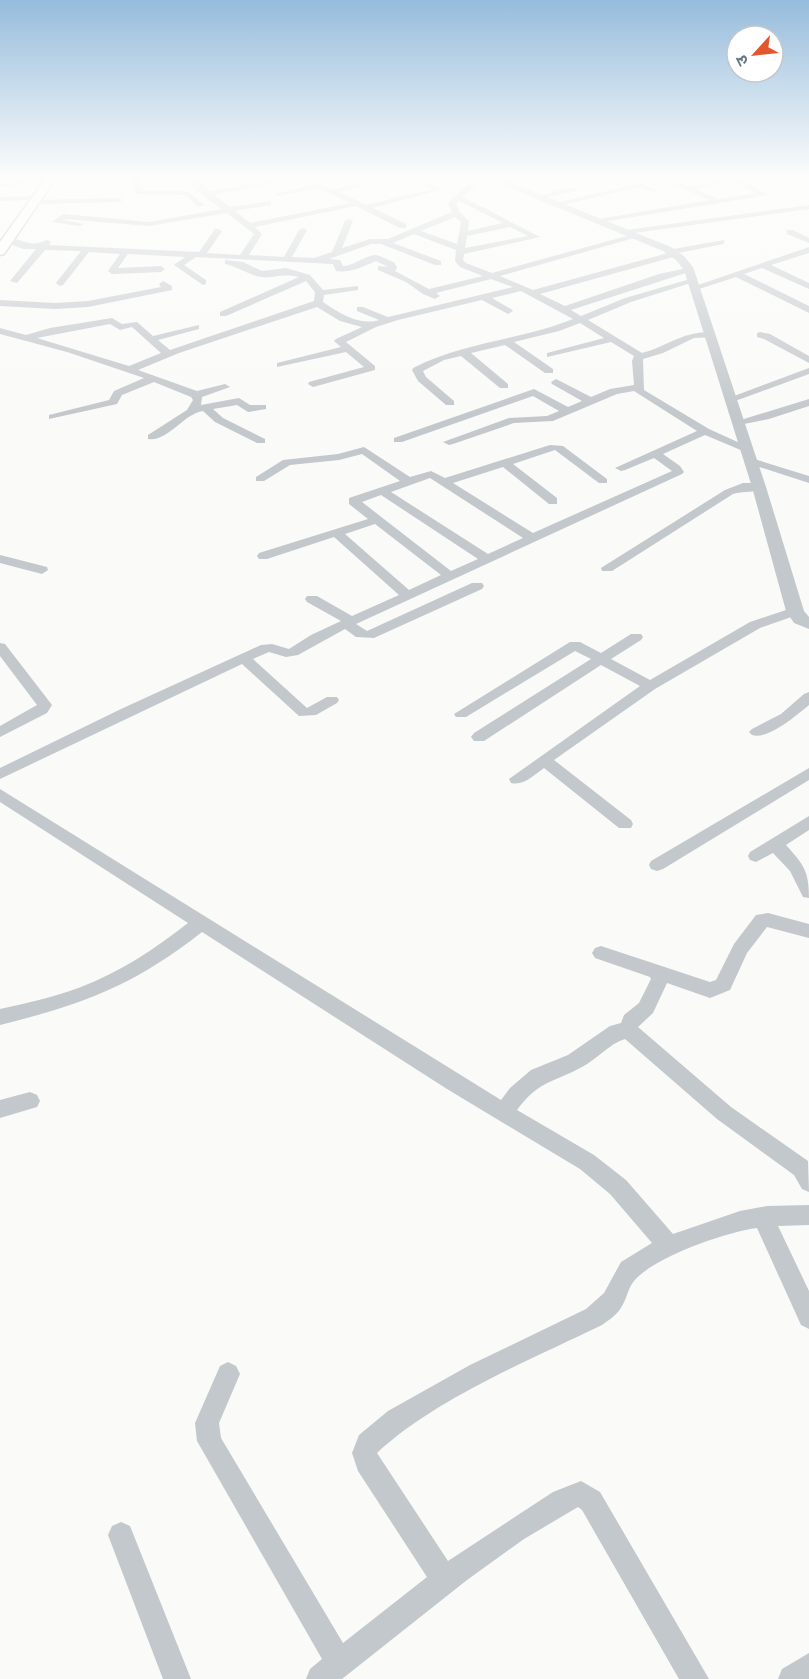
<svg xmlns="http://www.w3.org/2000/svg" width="809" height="1679" font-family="'Noto Sans','Noto Sans Devanagari',sans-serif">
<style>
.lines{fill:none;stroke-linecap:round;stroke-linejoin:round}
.secondary-casing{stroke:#b3babf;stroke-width:3}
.minor{fill:#c3c8cc;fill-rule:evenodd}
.tertiary{fill:#c3c8cc;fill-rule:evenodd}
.secondary{fill:#fff;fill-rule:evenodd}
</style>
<rect width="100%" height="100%" fill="#fafaf8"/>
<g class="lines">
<g class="secondary-casing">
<path id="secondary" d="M46,178H56L4,254L0,255V242Z"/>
</g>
<g class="minor">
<path d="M47,178L53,180L0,187V183Z"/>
<path d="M132,178H140L139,183L142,190L187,191L205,205L198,207L185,195L136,194L131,183Z"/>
<path d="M185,178H194L210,191L281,178H297L214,195L230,207L271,201V205L235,211L250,223L350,203L319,188L279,196L275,194L313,185L300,178C313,178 321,188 333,189C344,190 373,178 391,178L339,192L366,205L432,189L410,178H420L443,189L373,208L406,224V228H400L356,206L255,227L262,234L249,255L284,257L299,230L303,228L307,230L292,257L314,258L332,252L345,221L349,219L353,221L342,248L370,239H388L452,212L448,203L475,178H483L463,197L540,237L464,254L463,260L466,263L492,273L634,234L641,236L500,276L533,290L668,253V250L724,240V244L678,253L677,256L540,294L565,306L659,274L692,267V271L571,310L581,316L625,298L697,277V281L631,302L588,320L642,353C668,346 688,328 715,333V337L694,338L663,353L643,359L644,390L709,429L753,449L747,452L743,451L705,435L663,454L680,466L684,472L682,474L356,624L367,631L472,583H482L484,586L482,589L374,638L356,637L345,629L298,655L286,657L269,652L253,659L307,708L327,697H337L339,700L337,703L316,715L299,716L242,664L0,779V768L121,709L261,645L272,644L289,649L311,635L341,621L307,602L305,599L307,596H317L352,616L399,595L334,537L267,559H259L257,556L259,553L368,519L349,504V498L400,481L362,454L339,460L290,465L264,481H256V477L283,460L338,454L364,447L410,477L431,471L445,478L550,445L563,446L607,479V483H599L555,450L513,464L557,498V504H549L503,467L453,483L533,533L672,471L654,458L625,470L621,471L615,468L697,431L634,391L617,394L553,421L514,423L453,444L449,445L443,442L509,418L547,416L559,411L533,396L402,442H394V438L534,389L568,407L582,401L552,384L551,382L556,379L591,397L610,389L634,385L632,361L634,356L611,342L547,357V353L604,338L580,323L559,331L514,342L553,369V373H545L505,345L471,353L508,384V388H500L461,356L444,360L423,371L426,377L454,401V405H446L418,381L412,370L413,368C463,342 521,340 573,319L521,291L492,298L511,309L513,311L508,314L482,300L398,320L376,327L346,342L375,366V370L313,387L308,384L309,382L364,367L346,352L277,367V363L341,347L334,341L336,339L362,327L340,321L317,307L179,353L138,370L197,391L225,384L230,387L202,397L201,405L239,398L250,405H266V409L248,412L237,405L213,409L223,418L265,439V443H257L215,422L203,411C183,414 168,442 148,439V435L187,410L193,400L191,397L154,382L122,395L117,404L49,419V415L109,400L114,391L144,378L67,352L0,334V328L26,335L50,328L112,318L122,324L137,322L153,336L199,325V329L158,340L170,350L314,301L315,292L306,281L226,316H220V312L299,277C282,273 276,278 261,277C252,276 236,266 225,264V260L243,262L262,271L286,268L310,275L323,290L358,286V290L324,295L323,302C340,313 358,326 379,320L357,311V307H363L388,317L513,287L491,279L436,293L440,296L435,299L423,294L406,282L378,270V266L388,267L376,261C362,267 351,273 336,271L333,264L196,257L184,265L206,280V284L203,285L174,265L185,257L128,254L118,268L161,266L165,269L161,272L112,274L108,271L120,254L89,252L63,285L60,286L56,283L81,251L45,250L17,283L10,281L36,249H23L5,242V238C23,237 28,249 47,240L51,242L49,245L199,252L215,229H218L222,231L207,253L240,255L254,234L227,213L149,226L65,219L63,220L84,224L80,226L52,222L63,214L149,222L222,209L203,196ZM459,201L503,223L468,231L469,221L460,212L456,203ZM455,217L461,222L457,244L421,231ZM510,227L528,236L465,248L467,236ZM414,234L456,250L455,261L460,267L483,276L429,289L395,271L397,268L395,263C390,261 382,256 376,255C365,255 354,266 343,266L340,260L329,259L371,244H381L435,265H441V261L393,243ZM110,324L120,330L132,327L161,353L129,366L37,338ZM430,478L523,538L488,554L391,492ZM381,495L478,559L451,571L362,502ZM375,524L441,575L409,590L345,534Z"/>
<path d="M590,178H600L607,182L603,184Z"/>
<path d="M658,178H668L687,186L721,180V184L695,189L719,199L755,193L729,178H739L769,195L596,223V219H599L710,200Z"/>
<path d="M640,183L659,191L655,193L639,187L557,206L553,204Z"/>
<path d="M573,187L577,189L576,191L539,199L535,197Z"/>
<path d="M36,196H39V200L119,198L123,200L119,202L33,204H30V200L0,201V197Z"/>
<path d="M809,205V209L626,234L622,232L626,230Z"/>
<path d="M787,230H793L809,238V243L787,234Z"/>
<path d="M809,247V253L771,265L809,283V289L762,268L744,274L809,306V313L736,277L696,290L692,287Z"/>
<path d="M163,281L172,286V290L88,307L55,309L0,306V300L55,303L88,301L161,287L159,284Z"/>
<path d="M760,332L770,334L809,356V363L764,339L757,337V333Z"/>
<path d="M809,368V374L735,401L726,399Z"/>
<path d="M809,399V406L769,419L739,425L734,422Z"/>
<path d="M751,458L809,476V483L747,463L745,461Z"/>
<path d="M743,483H759L765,487C758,493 743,491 733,494L612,571H602L601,568L725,490Z"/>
<path d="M0,555L47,567L48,570L42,574L0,563Z"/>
<path d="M795,607L800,608L802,611L800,614L760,628L655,689L554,760L631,820L633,824L631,828H619L544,768C534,775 524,786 511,783L509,779L640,686L601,665L484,741H474L471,737L474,733L591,659L575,651L466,717H456L454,714L570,642H580L601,653L631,634H641L643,637L641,640L611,659L650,680L750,622Z"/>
<path d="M0,643L5,644L52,705L47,713L0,737V726L37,705L0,656Z"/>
<path d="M809,692V705C797,715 768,740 752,735L749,732L752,729L781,714L804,694Z"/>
<path d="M809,768V780L663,869L657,871L651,869L649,865L651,861Z"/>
<path d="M0,789L501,1100L510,1088L531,1070L568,1055L610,1026L621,1023L624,1015L639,1003L651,979L650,977L595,958L592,953L595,948L601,946L710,982L716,980L734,944L756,915L768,913L809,924V938L767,927L747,953L730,990L710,998L667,983L653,1013L638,1027L731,1107L808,1161L809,1192L802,1189L794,1175L717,1119L625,1039C609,1044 597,1059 582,1067C553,1083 539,1080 517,1110L594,1155L626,1180L673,1234L740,1211L767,1206L809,1205V1225L778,1226L809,1291V1329L801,1325L757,1228C726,1232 654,1257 634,1281C628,1288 627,1298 622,1306C618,1314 609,1320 602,1325C530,1360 435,1399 377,1453L448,1561L553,1492L581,1481L600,1492L709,1679H679L582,1510L578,1507L524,1539L467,1580L342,1679H306L310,1669L322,1659L197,1441L195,1423L220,1366L228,1362L236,1366L240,1374L219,1423L221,1438L343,1643L427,1577L358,1471L352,1453L359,1435L388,1411L470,1365L586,1309L604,1293L621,1262L652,1243L610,1194L580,1169L447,1089L202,932C133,986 84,1004 0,1025V1009C27,1003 55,997 81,987C120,972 155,949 188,923L0,802Z"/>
<path d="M809,816V830L786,845C804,865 809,871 809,898L803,897L790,871L773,853L756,862L750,860L748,856L750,852Z"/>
<path d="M30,1092L37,1095L40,1101L37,1107L0,1118V1100Z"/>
<path d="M121,1522L130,1526L191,1679H163L108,1535L112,1526Z"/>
<path d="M809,1653V1679H778L782,1669Z"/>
</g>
<path class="tertiary" d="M486,178H499L671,247L684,256L693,267L766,487L804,611L809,617V629L794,623L786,611L752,487L684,270L676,260L663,251Z"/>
<use href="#secondary" class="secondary"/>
</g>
<linearGradient id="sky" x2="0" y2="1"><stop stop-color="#96bcdc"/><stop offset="0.43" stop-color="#fdfdfc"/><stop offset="1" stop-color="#fdfdfc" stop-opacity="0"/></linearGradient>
<rect width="809" height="413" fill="url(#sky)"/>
<g transform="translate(755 54) rotate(243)"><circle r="28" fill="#ffffff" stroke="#c1c8cd" stroke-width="1.5"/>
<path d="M0-4.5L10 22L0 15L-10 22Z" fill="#e4572e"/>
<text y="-9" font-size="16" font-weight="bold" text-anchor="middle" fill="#657683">उ</text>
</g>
</svg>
